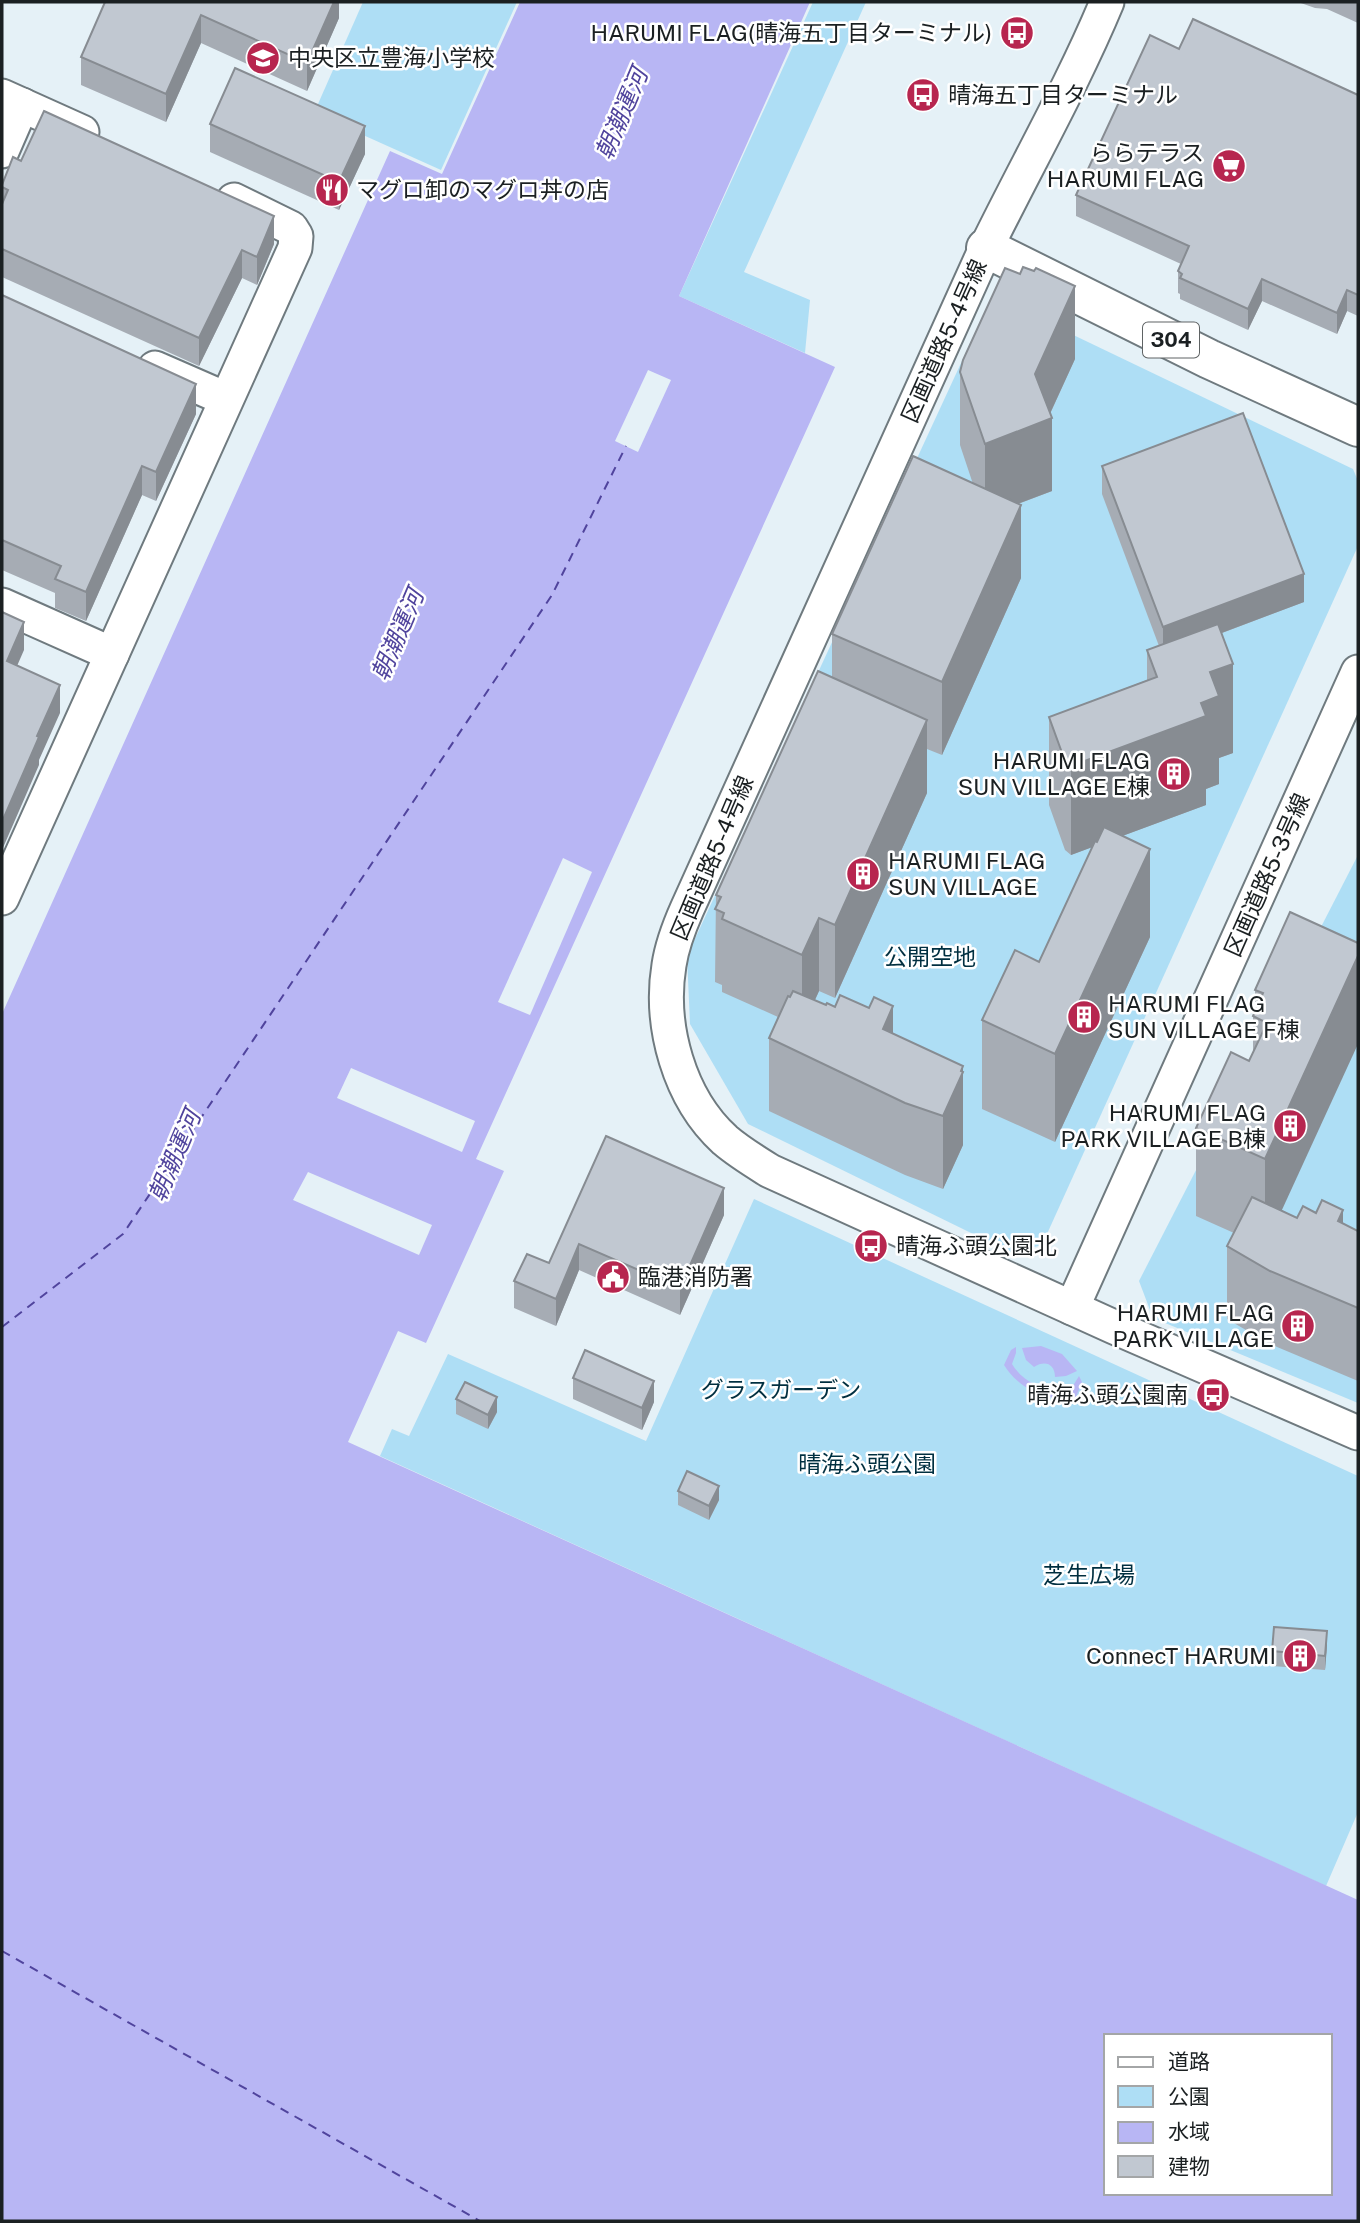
<svg xmlns="http://www.w3.org/2000/svg" width="1360" height="2223" font-family="'Public Sans','Noto Sans JP',sans-serif">
<style>
.green{fill:#aedef5}
.water{fill:#b8b6f4;fill-rule:evenodd}
.pier{fill:#e5f1f7}
.lines{fill:none;stroke-linecap:round;stroke-linejoin:round}
.ferry{stroke:#50449d;stroke-width:2;stroke-dasharray:9 7;stroke-linecap:butt}
.secondary-casing{stroke:#6f7a7f;stroke-width:37}
.primary-casing{stroke:#6f7a7f;stroke-width:42}
.secondary{stroke:#fff;stroke-width:33}
.primary{stroke:#fff;stroke-width:38}
.wall{fill:#a6acb4}
.shaded-wall{fill:#878c92}
.building{fill:#c1c8d1;stroke:#878c92;stroke-width:2}
.labels{text-anchor:middle;stroke-width:5;stroke-linejoin:round;paint-order:stroke}
.shield{fill:#fff;stroke:#5f6364;stroke-width:2}
.shield-label{font-size:21px;font-weight:bold;fill:#1b2022}
.poi-label{font-size:23px;fill:#1b2022;stroke:#fff;text-anchor:end}
.street-label{font-size:23px;fill:#1b2022;stroke:#fff}
.park-label{font-size:23px;fill:#002f40;stroke:#fff}
.water-label{font-size:24px;font-style:italic;fill:#50449d;stroke:#fff}
</style>
<rect width="100%" height="100%" fill="#e5f1f7"/>
<g class="green">
<path d="M363,2H517L441,170L314,113Z"/>
<path d="M813,2H866L744,272L810,300L805,353L679,296Z"/>
<path d="M992,296L1353,469L1358,481V546L1042,1245L1012,1253L748,1124L690,1024L687,956Z"/>
<path d="M1358,855V1403L1153,1318L1139,1281Z"/>
<path d="M754,1199L1358,1476V1812L1326,1886L380,1456L392,1429L409,1436L448,1354L646,1441Z"/>
</g>
<g class="water">
<path d="M520,2H810L679,296L835,367L476,1159L504,1171L426,1343L398,1331L348,1442L1358,1900V2221H2V1014L390,151L442,174ZM1106,2036H1330V2193H1106Z"/>
<path d="M1041,1346L1062,1354L1077,1371L1066,1376L1055,1377C1055,1364 1045,1360 1034,1367L1026,1360L1022,1348Z"/>
<path d="M1016,1347V1353L1012,1364C1024,1384 1048,1393 1071,1389L1079,1376L1082,1382L1076,1397C1048,1403 1019,1389 1004,1365L1011,1350Z"/>
</g>
<g class="pier">
<path d="M648,370L671,380L638,452L615,441Z"/>
<path d="M563,858L592,872L530,1015L498,1002Z"/>
<path d="M351,1068L475,1121L462,1152L337,1098Z"/>
<path d="M308,1172L432,1225L419,1255L293,1200Z"/>
</g>
<g class="lines">
<g class="ferry">
<path d="M2,1327L123,1234L552,595L626,446"/>
<path d="M2,1951L480,2221"/>
</g>
<g class="secondary-casing">
<g id="secondary">
<path d="M1107,2C1072,86 1026,166 986,248L687,909C679,927 672,945 669,965C659,1026 679,1098 725,1140C739,1152 754,1161 770,1171L1114,1327L1358,1433"/>
<path d="M2,96L82,132"/>
<path d="M2,151L22,105"/>
<path d="M155,368L226,399"/>
<path d="M2,605L112,654"/>
<path d="M2,898L295,248L296,236L291,228L234,200"/>
<path d="M1072,1308L1358,672"/>
</g>
</g>
<g class="primary-casing">
<path id="primary" d="M986,248L1209,359L1358,427"/>
</g>
<use href="#secondary" class="secondary"/>
<use href="#primary" class="primary"/>
</g>
<g class="wall">
<path d="M105,2H339V18L307,91L201,43L166,122L81,85V57Z"/>
<path d="M1298,2H1358V23L1327,9L1315,8Z"/>
<path d="M1179,49L1358,95V316L1347,311L1337,334L1262,301L1248,330L1180,299V294L1178,293V271L1181,264L1076,216V195Z"/>
<path d="M210,124L365,154L339,210L210,152Z"/>
<path d="M21,161L274,244L257,285L242,278L199,366L2,277V185Z"/>
<path d="M2,295L196,414L156,501L142,495L86,621L55,608V593L2,570Z"/>
<path d="M1075,359L1050,414L1052,491L1018,504L1021,578L942,755L927,749V793L835,998L819,991L815,1000L893,1033L963,1139V1145L943,1189L905,1175L769,1111V1038L778,1017L722,992V985L715,982L716,895L832,677V634L973,484L960,445V372Z"/>
<path d="M1102,466L1304,602L1222,633L1233,753L1219,758V784L1206,789V805L1122,836L1150,937L1055,1142L982,1109V1020L1039,962L1092,847L1071,855L1065,850L1049,805V717L1147,680V650L1159,646L1102,494Z"/>
<path d="M1357,784H1358V875L1357,872Z"/>
<path d="M1290,912L1282,1210L1297,1218L1316,1213L1358,1231V1381L1270,1344L1227,1319V1246L1234,1233L1196,1216V1128L1249,1061L1253,1053V1016L1255,1011V990Z"/>
<path d="M606,1136L724,1215L680,1315L579,1270L556,1326L514,1308V1281L549,1263Z"/>
<path d="M573,1378L654,1402L642,1430L573,1399Z"/>
<path d="M456,1399L497,1412L488,1429L456,1414Z"/>
<path d="M678,1491L719,1500L709,1520L678,1505Z"/>
<path d="M1327,1645L1325,1670L1272,1666V1651Z"/>
</g>
<g class="shaded-wall">
<path d="M334,2H339V18L307,91V63Z"/>
<path d="M201,15V43L166,122V94Z"/>
<path d="M365,126V154L339,210V182Z"/>
<path d="M274,216V244L257,285V257Z"/>
<path d="M242,250V278L199,366V338Z"/>
<path d="M1262,279V301L1248,330V309Z"/>
<path d="M1075,286V359L1047,420L1052,418V491L985,516V444L1035,374Z"/>
<path d="M1347,290V311L1337,334V313Z"/>
<path d="M196,384V414L156,501V472Z"/>
<path d="M142,466V495L86,621V592Z"/>
<path d="M1021,505V578L942,755V682Z"/>
<path d="M1304,574V602L1163,655V627Z"/>
<path d="M24,622V650L7,689V661Z"/>
<path d="M1233,664V753L1219,758V784L1206,789V805L1071,855V766L1201,703L1210,672Z"/>
<path d="M60,685V713L39,760V765L2,850V822L37,736Z"/>
<path d="M927,720V793L835,998V925Z"/>
<path d="M1150,849V937L1055,1142V1054Z"/>
<path d="M819,918V991L802,1028V955Z"/>
<path d="M1358,956V1044L1265,1247V1159Z"/>
<path d="M893,1006V1079L883,1029Z"/>
<path d="M963,1066V1145L943,1189V1116Z"/>
<path d="M724,1188V1215L680,1315V1288Z"/>
<path d="M1343,1210V1283L1338,1221Z"/>
<path d="M579,1244V1270L556,1326V1299Z"/>
<path d="M654,1381V1402L642,1430V1408Z"/>
<path d="M497,1397V1412L488,1429V1415Z"/>
<path d="M719,1486V1500L709,1520V1506Z"/>
<path d="M1327,1631V1645L1325,1670V1656Z"/>
</g>
<g class="building">
<path d="M105,2H334L307,63L201,15L166,94L81,57Z"/>
<path d="M1193,19L1358,95V295L1347,290L1337,313L1262,279L1248,309L1180,278L1182,274L1178,271L1189,246L1076,195L1150,35L1179,49Z"/>
<path d="M235,68L365,126L339,182L210,124Z"/>
<path d="M44,111L274,216L257,257L242,250L199,338L2,249V204L8,190L2,187V185L13,157L21,161Z"/>
<path d="M1023,267L1034,271L1036,268L1075,286L1035,374L1052,418L985,444L960,372L963,360L1005,268L1020,274Z"/>
<path d="M2,295L196,384L156,472L142,466L86,592L55,579L61,566L2,540Z"/>
<path d="M1243,413L1304,574L1163,627L1102,466Z"/>
<path d="M913,456L1021,505L942,682L832,634Z"/>
<path d="M2,612L24,622L7,661L60,685L37,736L39,737L2,822Z"/>
<path d="M1218,624L1233,664L1210,672L1219,696L1201,703L1206,716L1071,766L1065,761L1049,717L1157,677L1147,650Z"/>
<path d="M818,671L927,720L835,925L819,918L802,955L722,919L724,913L715,909L721,897L716,895Z"/>
<path d="M1104,827L1150,849L1055,1054L982,1020L1015,950L1039,962L1095,841L1097,842Z"/>
<path d="M1290,912L1358,943V956L1265,1159L1196,1128L1231,1052L1249,1061L1267,1023L1253,1016L1263,993L1255,990Z"/>
<path d="M793,991L826,1005L827,1003L835,1007L840,995L869,1008L874,997L893,1006L883,1029L963,1066L961,1071L963,1072L943,1116L905,1103L769,1038L788,996L790,997Z"/>
<path d="M606,1136L724,1188L680,1288L579,1244L556,1299L514,1281L527,1254L549,1263Z"/>
<path d="M1252,1197L1297,1218L1303,1206L1316,1213L1322,1200L1343,1210L1338,1221L1358,1231V1308L1270,1271L1227,1246Z"/>
<path d="M585,1350L654,1381L642,1408L573,1378Z"/>
<path d="M465,1382L497,1397L488,1415L456,1399Z"/>
<path d="M687,1471L719,1486L709,1506L678,1491Z"/>
<path d="M1274,1627L1327,1631L1325,1656L1272,1651Z"/>
</g>
<defs>
<g id="bus-disc" transform="scale(1.75)"><circle r="9.5" fill="#b7264f" stroke="#fff"/><path d="M-5-6H5V4H4V6H2V4H-2V6H-4V4H-5ZM-3.5-4V0h7V-4ZM-3.5 1.2v1.5H-2V1.2ZM2 1.2v1.5H3.5V1.2Z" fill="#fff"/></g>
<g id="school-disc" transform="scale(1.75)"><circle r="9.5" fill="#b7264f" stroke="#fff"/><path d="M0-5L7-2L0 1L-7-2ZM-4 1L0 2.5L4 1V4Q0 6-4 4Z" fill="#fff"/></g>
<g id="supermarket-disc" transform="scale(1.75)"><circle r="9.5" fill="#b7264f" stroke="#fff"/><path d="M-6-5.5h2.5l.6 2H6L4.5 2H-2.5L-4.4-4H-6ZM-1.5 3.2a1.3 1.3 0 1 0 .1 0ZM3 3.2a1.3 1.3 0 1 0 .1 0Z" fill="#fff"/></g>
<g id="restaurant-disc" transform="scale(1.75)"><circle r="9.5" fill="#b7264f" stroke="#fff"/><path d="M-5-6h1v4h1v-4h1v4h1v-4h1v5L-1.5 .5V6h-2V.5L-5-1ZM5-6V6H3V1.5H1.5Q1.5-4 5-6Z" fill="#fff"/></g>
<g id="building-disc" transform="scale(1.75)"><circle r="9.5" fill="#b7264f" stroke="#fff"/><path d="M-4-6H4V6H1V3H-1V6H-4ZM-2.5-4.3h1.7v1.8h-1.7ZM.8-4.3h1.7v1.8H.8ZM-2.5-1h1.7V.8h-1.7ZM.8-1h1.7V.8H.8Z" fill="#fff"/></g>
<g id="civic-disc" transform="scale(1.75)"><circle r="9.5" fill="#b7264f" stroke="#fff"/><path d="M-.6-6.5H3V-4.5H.6V-3L4-1V1h2V6H-6V1h2V-1L-.6-3ZM-1.2 2.5V6h2.4V2.5Z" fill="#fff"/></g>
</defs>
<g fill-rule="evenodd">
<use href="#bus-disc" x="1017" y="33"/>
<use href="#school-disc" x="263" y="58"/>
<use href="#bus-disc" x="923" y="95"/>
<use href="#supermarket-disc" x="1229" y="166"/>
<use href="#restaurant-disc" x="332" y="190"/>
<use href="#building-disc" x="1174" y="774"/>
<use href="#building-disc" x="863" y="874"/>
<use href="#building-disc" x="1084" y="1017"/>
<use href="#building-disc" x="1290" y="1126"/>
<use href="#bus-disc" x="871" y="1246"/>
<use href="#civic-disc" x="613" y="1277"/>
<use href="#building-disc" x="1298" y="1326"/>
<use href="#bus-disc" x="1213" y="1395"/>
<use href="#building-disc" x="1300" y="1656"/>
</g>
<g class="labels">
<rect class="shield" x="1143" y="322.5" width="56" height="35" rx="5"/>
<g class="shield-label">
<text x="1171" y="347">304</text>
</g>
<g class="poi-label">
<text x="992" y="41">HARUMI FLAG(晴海五丁目ターミナル)</text>
<text x="288" y="66" text-anchor="start">中央区立豊海小学校</text>
<text x="948" y="103" text-anchor="start">晴海五丁目ターミナル</text>
<text x="1204" y="161">ららテラス<tspan x="1204" dy="26">HARUMI FLAG</tspan></text>
<text x="356" y="198" text-anchor="start">マグロ卸のマグロ丼の店</text>
<text x="1150" y="769">HARUMI FLAG<tspan x="1150" dy="26">SUN VILLAGE E棟</tspan></text>
<text x="888" y="869" text-anchor="start">HARUMI FLAG<tspan x="888" dy="26">SUN VILLAGE</tspan></text>
<text x="1108" y="1012" text-anchor="start">HARUMI FLAG<tspan x="1108" dy="26">SUN VILLAGE F棟</tspan></text>
<text x="1266" y="1121">HARUMI FLAG<tspan x="1266" dy="26">PARK VILLAGE B棟</tspan></text>
<text x="896" y="1254" text-anchor="start">晴海ふ頭公園北</text>
<text x="638" y="1285" text-anchor="start">臨港消防署</text>
<text x="1274" y="1321">HARUMI FLAG<tspan x="1274" dy="26">PARK VILLAGE</tspan></text>
<text x="1188" y="1403">晴海ふ頭公園南</text>
<text x="1276" y="1664">ConnecT HARUMI</text>
</g>
<g class="street-label">
<text transform="translate(944 341) rotate(-66)" y="8">区画道路5-4号線</text>
<text transform="translate(712 858) rotate(-67)" y="8">区画道路5-4号線</text>
<text transform="translate(1267 875) rotate(-66)" y="8">区画道路5-3号線</text>
</g>
<g class="park-label">
<text x="930" y="965">公開空地</text>
<text x="781" y="1398">グラスガーデン</text>
<text x="867" y="1472">晴海ふ頭公園</text>
<text x="1089" y="1583">芝生広場</text>
</g>
<g class="water-label">
<text transform="translate(622 114) rotate(-67)" y="8">朝潮運河</text>
<text transform="translate(398 635) rotate(-67)" y="8">朝潮運河</text>
<text transform="translate(175 1156) rotate(-67)" y="8">朝潮運河</text>
</g>
</g>
<rect width="1360" height="2223" fill="none" stroke="#1b2022" stroke-width="7"/>
<rect x="1104" y="2034" width="228" height="161" fill="#ffffff" stroke="#a4a6a7" stroke-width="2"/>
<rect x="1118" y="2057" width="35" height="10" fill="#ffffff" stroke="#a4a6a7" stroke-width="2"/>
<text x="1168" y="2069" font-size="21" fill="#1b2022">道路</text>
<rect x="1118" y="2086" width="35" height="21" fill="#aedef5" stroke="#a4a6a7" stroke-width="2"/>
<text x="1168" y="2104" font-size="21" fill="#1b2022">公園</text>
<rect x="1118" y="2122" width="35" height="21" fill="#b8b6f4" stroke="#a4a6a7" stroke-width="2"/>
<text x="1168" y="2139" font-size="21" fill="#1b2022">水域</text>
<rect x="1118" y="2156" width="35" height="21" fill="#c1c8d1" stroke="#a4a6a7" stroke-width="2"/>
<text x="1168" y="2174" font-size="21" fill="#1b2022">建物</text>
</svg>
